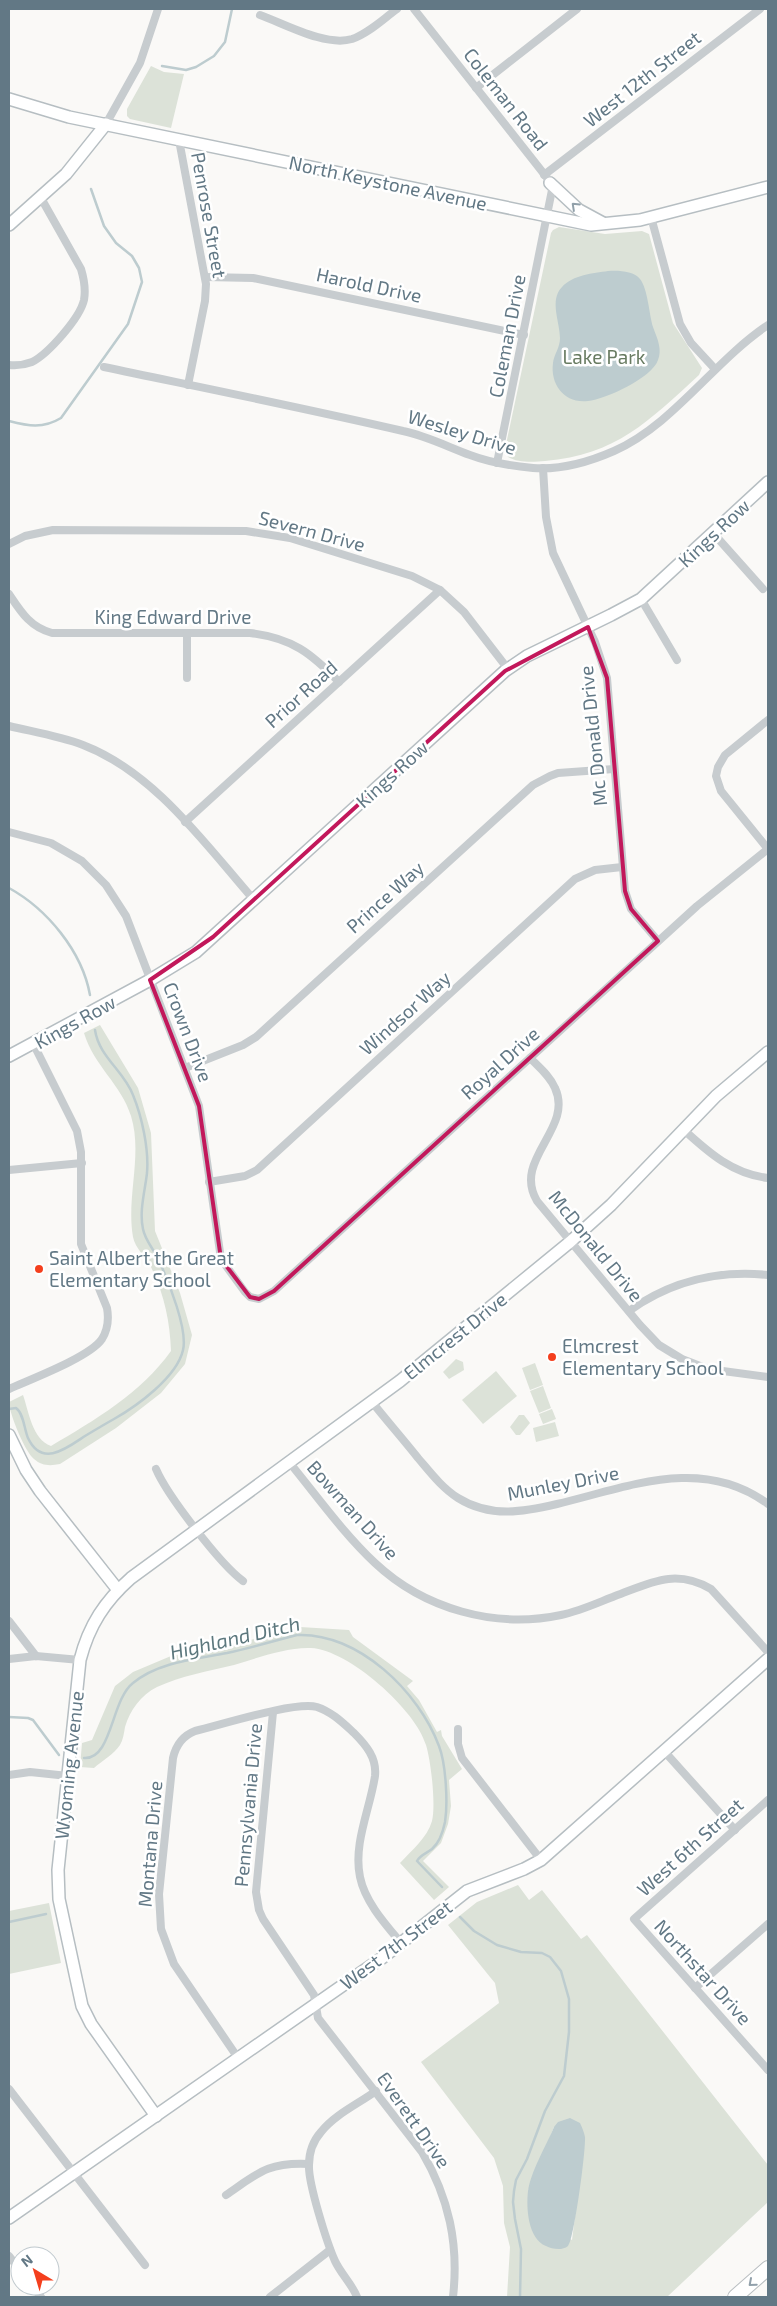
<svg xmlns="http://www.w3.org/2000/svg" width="777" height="2306" font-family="'Exo 2',sans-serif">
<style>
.green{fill:#dce2d8;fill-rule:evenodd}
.water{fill:#bdcccf}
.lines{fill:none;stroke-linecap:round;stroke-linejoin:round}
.stream{stroke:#bdcccf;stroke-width:2.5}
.secondary-casing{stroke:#b6bec2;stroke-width:14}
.highway-casing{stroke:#b9bec1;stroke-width:16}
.street{stroke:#c7cccf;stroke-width:8}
.secondary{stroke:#fff;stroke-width:11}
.highway{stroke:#fff;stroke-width:14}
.oneway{stroke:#91a0aa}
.marked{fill:none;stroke:#c2185b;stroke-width:4;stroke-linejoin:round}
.poi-dot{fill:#f43f1d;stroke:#fff;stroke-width:2}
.labels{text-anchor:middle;stroke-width:5;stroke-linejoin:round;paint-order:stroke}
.street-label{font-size:19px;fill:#627885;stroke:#fff}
.park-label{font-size:19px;fill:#687b61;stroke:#fff}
.poi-label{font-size:19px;fill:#627885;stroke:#fff;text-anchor:start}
.water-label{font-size:20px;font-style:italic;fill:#5d787e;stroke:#fff}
</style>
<rect width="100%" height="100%" fill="#faf9f7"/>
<g class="green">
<path d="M151,66L164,72L184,74L171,128L130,119L127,116V109Z"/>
<path d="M559,227L605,234L642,231L649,234L673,323L702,368L699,375C649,421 616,455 545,461C534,462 518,463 508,457L505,449L551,233L553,230Z"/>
<path d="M100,1025L138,1088L151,1133L155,1231L180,1293L192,1335L185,1364L161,1393L116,1428L60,1464C50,1466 42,1466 34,1459C25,1452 9,1413 9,1402L23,1395C29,1412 32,1439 51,1446C95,1420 141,1393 171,1351C170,1321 164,1294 151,1267C146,1257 135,1248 133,1237C126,1197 143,1155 131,1116C121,1084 94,1066 84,1033Z"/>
<path d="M456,1359L463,1362L464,1370L449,1379L443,1372Z"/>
<path d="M535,1363L543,1385L530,1390L522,1368Z"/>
<path d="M496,1371L517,1396L483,1424L462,1400Z"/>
<path d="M543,1386L551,1408L539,1413L530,1391Z"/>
<path d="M552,1409L556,1419L543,1424L539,1414Z"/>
<path d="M519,1415H524L530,1423L520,1435H516L510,1427Z"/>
<path d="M555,1422L559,1436L536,1442L533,1428Z"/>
<path d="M300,1627L349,1630L353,1637L413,1681L407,1686L419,1700L437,1732L441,1730L442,1736L462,1769L449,1780L451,1806L448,1824L441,1843L423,1861L449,1887L434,1900L400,1863C412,1850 427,1838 432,1821C436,1805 431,1761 426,1745C416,1710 349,1650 311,1648C286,1647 258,1658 234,1665C208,1671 181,1676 157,1687C141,1695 130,1710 125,1727C124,1733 123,1740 120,1745C114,1754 102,1761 94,1768L80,1767L82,1743L92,1740L115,1686L133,1672L171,1656L269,1636Z"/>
<path d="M518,1885L529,1900L542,1890L581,1939L587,1935L768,2165V2202L667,2297H507L510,2247L504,2223L503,2186L494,2158L421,2062L499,2003L495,1983L490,1977L448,1925L477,1902ZM554,2127L585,2137L572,2240L529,2216L528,2191Z"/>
<path d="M49,1903L61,1963L9,1974V1911Z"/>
</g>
<g class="water">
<path d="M608,271C618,270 634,271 640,279C648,289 649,314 653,327C655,333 658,339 659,345C660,350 660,355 658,360C652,378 606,399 588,401C565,404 550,385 553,363C554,354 560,348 560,338C560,322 549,300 562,287C573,275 593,273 608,271Z"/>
<path d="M570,2118L580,2123C582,2127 584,2132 585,2137C586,2150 574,2241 568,2246C562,2251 552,2249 546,2246C528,2239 526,2208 528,2191C531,2171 546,2146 554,2127L558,2122Z"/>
</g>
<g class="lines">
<g class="stream">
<path d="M162,66L186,70L196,67L214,56L225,42L232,9"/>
<path d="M9,421C28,426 43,429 61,418L128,324L142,282L139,268L132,256L116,243L104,226L91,189"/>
<path d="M9,888C47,909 82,951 90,995"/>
<path d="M9,1409L16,1408C24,1414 24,1429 28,1438C42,1468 67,1448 85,1436C95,1430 105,1424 114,1419C137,1406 177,1377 183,1350C188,1330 169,1283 160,1263C156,1252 145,1241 143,1229C139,1211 145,1191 147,1173C149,1149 142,1117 133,1095C124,1071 99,1057 95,1030"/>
<path d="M9,1717L28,1718L33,1720L59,1755"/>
<path d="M84,1758C112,1760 111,1700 133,1683C158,1662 196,1659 227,1653C250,1648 274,1641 297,1635C358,1632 419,1692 439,1746C446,1764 448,1803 445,1822C443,1832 440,1842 432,1849C427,1853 420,1855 417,1861L442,1887"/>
<path d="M460,1917L474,1931L497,1945L521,1952L542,1953L550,1957L561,1971L569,1999V2032L564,2076L545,2111L527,2159L516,2180L514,2191L513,2202L515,2219L521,2249L520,2297"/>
<path d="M9,1922L46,1914"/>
</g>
<g class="secondary-casing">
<g id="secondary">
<path d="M9,99L69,117L591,225L640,220L768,187"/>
<path d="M550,183L579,210L603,223"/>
<path d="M9,225L66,174L106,124"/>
<path d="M9,1056L150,980L196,952L505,671L527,656L611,615L641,599L768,482"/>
<path d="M9,1435L26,1470L40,1491L118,1590"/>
<path d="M156,2116L91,2024L82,2006L59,1899L58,1870L80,1660C89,1625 105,1601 131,1578L400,1381L570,1242L611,1205L716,1096L768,1052"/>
<path d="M9,2218L382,1958L467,1891L524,1869L541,1860L768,1659"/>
</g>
</g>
<g class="highway-casing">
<path id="highway" d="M735,2297L768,2268"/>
</g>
<g class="street">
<path d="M414,9L548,179L552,190L497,463"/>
<path d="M260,15C285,24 326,47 352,39C369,33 383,19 397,9"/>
<path d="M476,88L577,9"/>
<path d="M106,124L140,63L158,9"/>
<path d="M179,140L206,284L205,301L188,385"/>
<path d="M544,175L760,9"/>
<path d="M651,217L680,324L691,343L715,369"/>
<path d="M206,277L253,278L524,335"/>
<path d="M9,365C17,366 24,365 32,362C48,354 80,318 84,300C86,289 84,279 81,269L41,198"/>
<path d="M104,367C204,388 304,408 403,431C427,436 448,447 470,455C491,463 512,466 533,468C560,470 589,462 614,451C673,425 714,361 768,325"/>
<path d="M543,468L546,517L553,553L595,642L607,678L625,891L631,909L658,941"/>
<path d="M714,534L763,589"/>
<path d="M9,544L25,536L53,530L246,531L290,538L412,576L440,590L464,612L508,669"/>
<path d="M9,594C21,612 30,627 52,633H250C292,638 311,653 339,682"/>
<path d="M641,599L677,660"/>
<path d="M187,678V633"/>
<path d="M9,726C34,732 59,736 83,745C154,772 205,844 254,900"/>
<path d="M185,822L440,590"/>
<path d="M9,832L51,843L82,861L106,885L126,916L199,1106L221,1259L245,1292L250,1297L259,1299L274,1291L697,906L768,849L721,791L716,776L718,767L725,755L768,720"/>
<path d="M530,1058C539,1067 550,1076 555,1088C574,1129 512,1159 537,1201L640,1325L659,1345L682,1359L708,1369L768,1377"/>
<path d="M185,1068L243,1045L256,1037L533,785L550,776L558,773L614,769"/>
<path d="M684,1130C709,1153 733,1174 768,1178"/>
<path d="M9,1170L82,1163"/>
<path d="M209,1182L245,1176L257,1170L575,879L595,870L622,867"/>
<path d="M629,1311C671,1281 718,1270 768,1275"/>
<path d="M9,1389C31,1379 90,1357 102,1339C108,1329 109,1319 107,1308L81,1244V1152L77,1131L34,1045"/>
<path d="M372,1402C387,1421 403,1439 418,1458C430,1472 442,1488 458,1498C490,1518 523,1512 557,1504C629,1487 702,1455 768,1504"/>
<path d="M289,1462C317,1496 343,1533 375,1563C424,1609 495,1629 561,1615C580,1611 597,1603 615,1596C650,1583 675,1568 711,1589L768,1652"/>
<path d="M156,1469C167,1495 220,1564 243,1581"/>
<path d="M9,1621L36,1656"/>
<path d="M9,1659L36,1656L80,1660"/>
<path d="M273,1712L256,1892L259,1910L263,1919L314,1995L318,2018L422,2152C449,2198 459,2244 453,2297"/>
<path d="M458,1729V1744L462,1758L541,1860"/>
<path d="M664,1751L735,1830"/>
<path d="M9,1775L30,1772L68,1776"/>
<path d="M768,1800L634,1919L768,2070"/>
<path d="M695,1988L768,1924"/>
<path d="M238,2058L174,1964L161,1929L159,1894L173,1758C176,1745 182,1736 195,1731C221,1725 295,1701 317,1707C332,1712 343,1723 354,1733C366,1745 377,1758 375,1776C370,1809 353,1844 360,1877C365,1902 386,1925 402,1944"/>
<path d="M9,2089L145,2265"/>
<path d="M226,2195C258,2173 268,2162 309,2164"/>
<path d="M9,2256L20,2270"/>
<path d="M32,2286L41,2297"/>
<path d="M270,2297L330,2250"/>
<path d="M357,2297C352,2284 341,2274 335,2261C327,2243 308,2183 309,2165C309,2153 313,2141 321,2132C334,2115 358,2104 376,2091"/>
</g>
<use href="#secondary" class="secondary"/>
<use href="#highway" class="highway"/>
</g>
<defs><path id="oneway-chevron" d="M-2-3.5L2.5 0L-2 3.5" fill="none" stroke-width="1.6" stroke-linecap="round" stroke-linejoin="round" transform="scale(1.25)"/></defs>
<g class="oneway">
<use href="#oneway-chevron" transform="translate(575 206) rotate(-137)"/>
<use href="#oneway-chevron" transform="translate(752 2283) rotate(139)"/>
</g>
<path class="marked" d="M588,627L607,678L625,891L631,909L658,941L274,1291L259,1299L250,1297L221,1259L199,1106L150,980L213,937L505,671Z"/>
<g class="poi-dot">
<circle cx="39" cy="1269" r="5"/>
<circle cx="552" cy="1357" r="5"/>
</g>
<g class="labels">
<g class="street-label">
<text transform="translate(642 79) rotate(-38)" y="7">West 12th Street</text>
<text transform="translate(506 99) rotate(52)" y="7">Coleman Road</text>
<text transform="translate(388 183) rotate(12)" y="7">North Keystone Avenue</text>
<text transform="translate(209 215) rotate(80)" y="7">Penrose Street</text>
<text transform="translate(369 285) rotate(12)" y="7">Harold Drive</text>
<text transform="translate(507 336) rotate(-79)" y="7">Coleman Drive</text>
<text transform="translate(462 432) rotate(17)" y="7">Wesley Drive</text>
<text transform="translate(312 531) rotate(15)" y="7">Severn Drive</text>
<text transform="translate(714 533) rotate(-43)" y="7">Kings Row</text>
<text x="173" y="624">King Edward Drive</text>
<text transform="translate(301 694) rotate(-42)" y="7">Prior Road</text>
<text transform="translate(593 736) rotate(-96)" y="7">Mc Donald Drive</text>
<text transform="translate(392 774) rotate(-42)" y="7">Kings Row</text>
<text transform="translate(385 897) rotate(-42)" y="7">Prince Way</text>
<text transform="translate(405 1013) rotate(-42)" y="7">Windsor Way</text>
<text transform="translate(75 1022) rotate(-29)" y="7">Kings Row</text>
<text transform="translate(188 1032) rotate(69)" y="7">Crown Drive</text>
<text transform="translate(500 1063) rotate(-42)" y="7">Royal Drive</text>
<text transform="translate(596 1246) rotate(51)" y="7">McDonald Drive</text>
<text transform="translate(455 1336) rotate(-39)" y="7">Elmcrest Drive</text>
<text transform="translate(563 1483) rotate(-11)" y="7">Munley Drive</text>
<text transform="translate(353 1510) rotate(48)" y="7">Bowman Drive</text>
<text transform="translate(69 1765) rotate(-84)" y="7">Wyoming Avenue</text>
<text transform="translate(248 1805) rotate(-85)" y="7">Pennsylvania Drive</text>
<text transform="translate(150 1844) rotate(-85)" y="7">Montana Drive</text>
<text transform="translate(690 1847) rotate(-42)" y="7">West 6th Street</text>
<text transform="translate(396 1945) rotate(-37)" y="7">West 7th Street</text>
<text transform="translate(703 1972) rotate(48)" y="7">Northstar Drive</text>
<text transform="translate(414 2120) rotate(55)" y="7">Everett Drive</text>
</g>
<g class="park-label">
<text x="604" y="364">Lake Park</text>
</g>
<g class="poi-label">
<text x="49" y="1265">Saint Albert the Great<tspan x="49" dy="22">Elementary School</tspan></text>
<text x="562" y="1353">Elmcrest<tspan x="562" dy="22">Elementary School</tspan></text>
</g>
<g class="water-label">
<text transform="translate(235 1638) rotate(-13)" y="7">Highland Ditch</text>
</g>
</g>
<rect width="777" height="2306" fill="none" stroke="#627885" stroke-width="20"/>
<g transform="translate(35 2271) rotate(322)"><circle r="24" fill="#ffffff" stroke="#c0c9ce"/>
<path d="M0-4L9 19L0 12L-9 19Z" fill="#f43f1d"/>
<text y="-8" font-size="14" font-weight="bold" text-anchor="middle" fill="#627885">N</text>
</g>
</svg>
